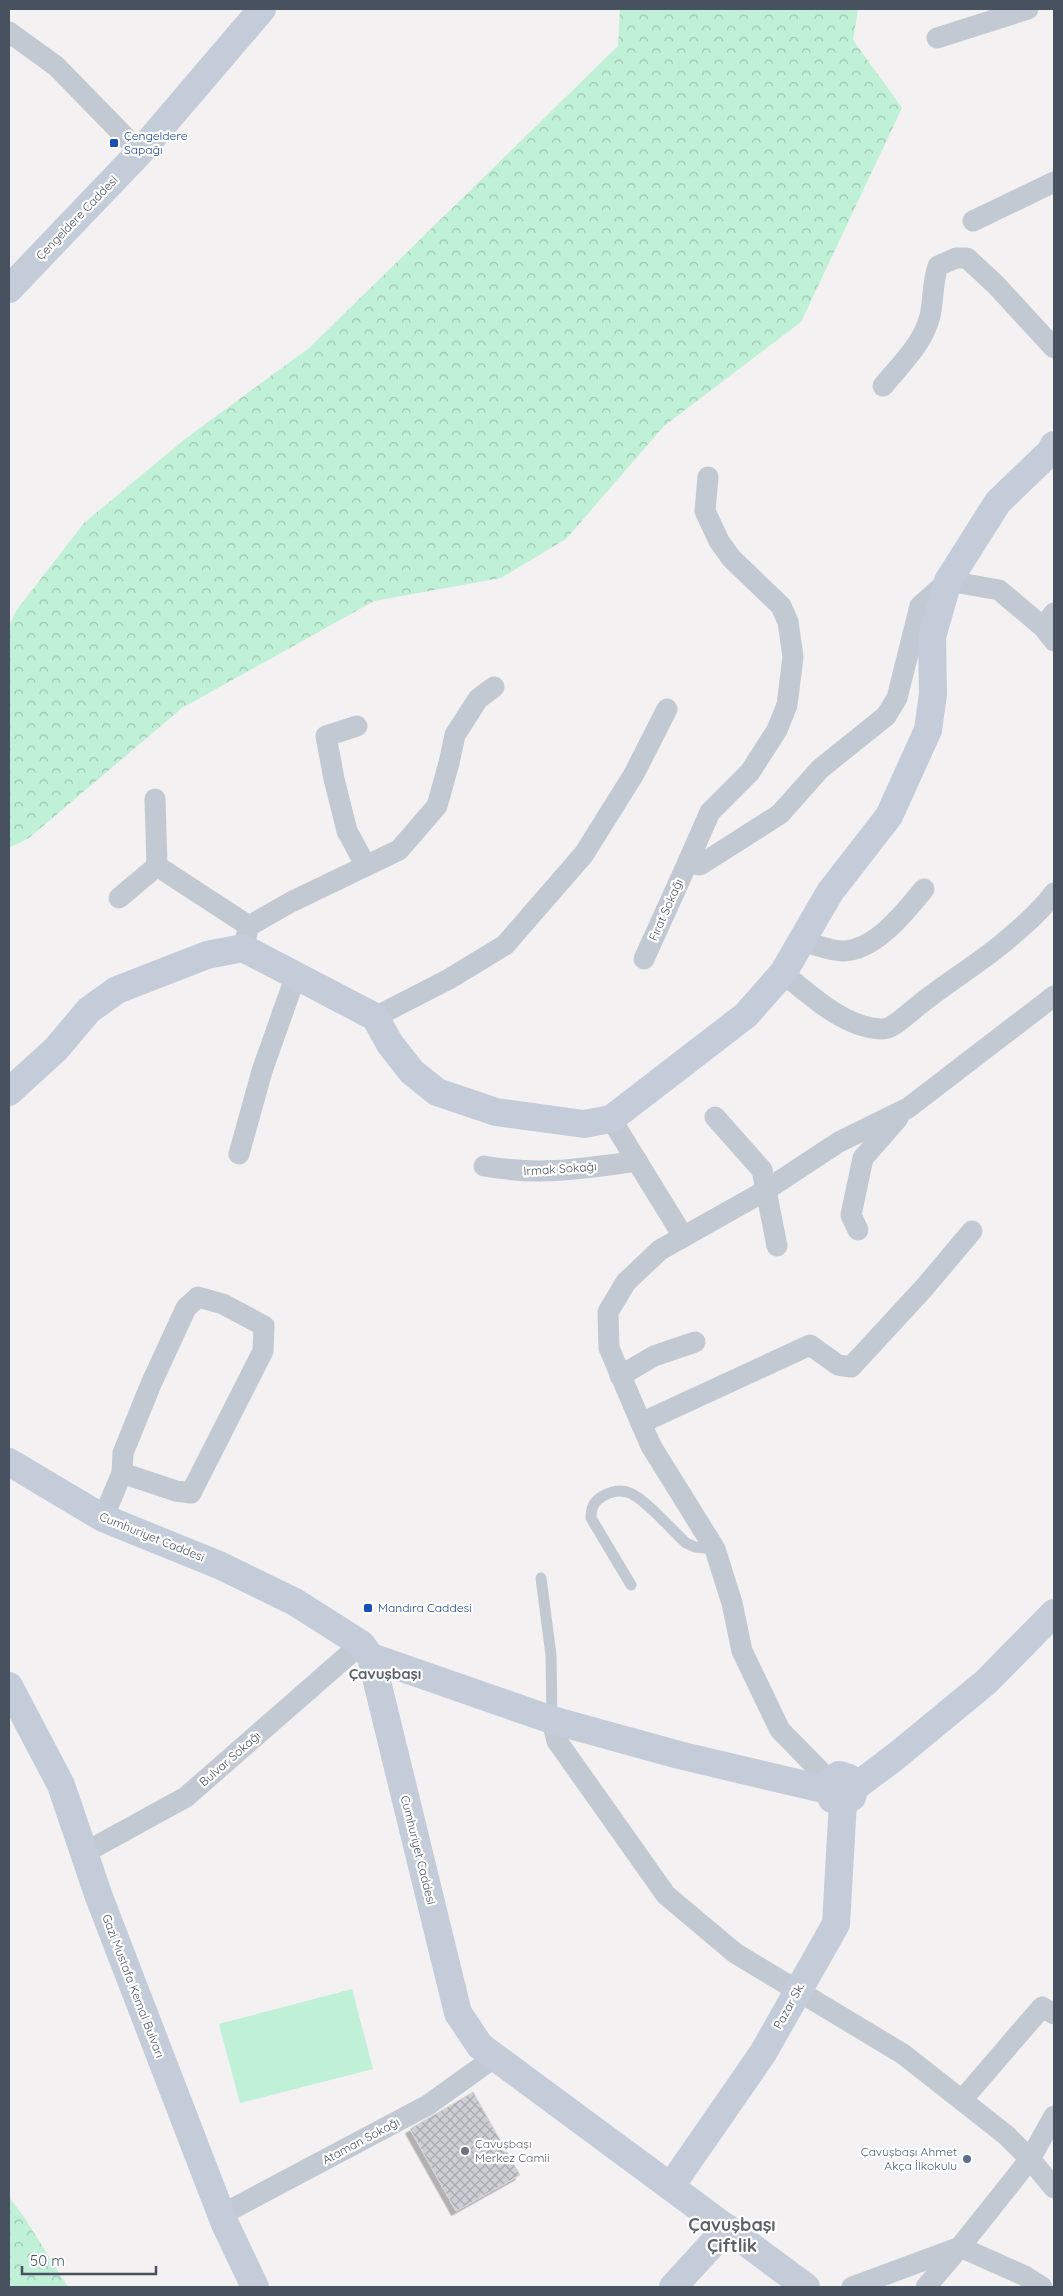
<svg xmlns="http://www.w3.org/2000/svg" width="1063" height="2296" font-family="Quicksand,sans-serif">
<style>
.forest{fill:url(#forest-crowns)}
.park{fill:#c0f0d8}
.building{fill:url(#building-cross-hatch);stroke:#d5d6dc;filter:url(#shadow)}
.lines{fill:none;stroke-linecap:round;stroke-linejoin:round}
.lane{stroke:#c2c9d2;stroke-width:11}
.street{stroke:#c2c9d2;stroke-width:21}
.secondary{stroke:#c4cbd9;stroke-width:28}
.transit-dot{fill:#1a4fb4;stroke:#fff;stroke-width:2}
.worship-dot{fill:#6b7280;stroke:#fff;stroke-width:2}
.service-dot{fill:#5c6f8a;stroke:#fff;stroke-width:2}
.labels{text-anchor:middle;stroke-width:4.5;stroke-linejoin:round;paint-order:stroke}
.transit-label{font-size:12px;fill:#164399;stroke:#fff;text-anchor:start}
.street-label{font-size:12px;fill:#48515f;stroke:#fff}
.worship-label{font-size:12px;fill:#5b616d;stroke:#fff;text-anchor:start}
.service-label{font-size:12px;fill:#4e5e75;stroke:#fff;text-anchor:end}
.quarter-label{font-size:15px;font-weight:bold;fill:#5d6066;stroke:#fff}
.district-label{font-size:18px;font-weight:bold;fill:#5d6066;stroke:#fff}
</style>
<defs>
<pattern id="forest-crowns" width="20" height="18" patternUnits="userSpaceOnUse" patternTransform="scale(1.25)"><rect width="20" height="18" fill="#c0f0d8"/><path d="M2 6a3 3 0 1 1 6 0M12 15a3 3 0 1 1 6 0" fill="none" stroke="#9ec5b2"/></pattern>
<pattern id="building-cross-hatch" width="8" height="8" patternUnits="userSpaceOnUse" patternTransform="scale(1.25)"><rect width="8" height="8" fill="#cdcfd5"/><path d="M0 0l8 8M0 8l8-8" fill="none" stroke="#a8aab0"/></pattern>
<filter id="shadow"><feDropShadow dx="-4.5" dy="4.5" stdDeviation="0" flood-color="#0004"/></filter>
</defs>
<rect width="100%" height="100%" fill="#f3f1f1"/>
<g class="forest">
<path d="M620,9H858L853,40L902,108L801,322L664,426L566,539L501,578L374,601L182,708L29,838L9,848V626L16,611L84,523L185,439L309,348L618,46Z"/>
<path d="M9,2197L24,2217L68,2287H9Z"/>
</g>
<path class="park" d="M352,1989L373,2069L240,2103L219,2024Z"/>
<path class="building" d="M473,2092L520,2175L456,2211L410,2129Z"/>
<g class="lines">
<g class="lane">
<path d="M541,1578L551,1655L552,1720"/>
<path d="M631,1585L591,1518C591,1507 594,1501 603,1496C612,1491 620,1489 630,1493C645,1499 673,1531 686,1543L695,1547L715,1549"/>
</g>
<g class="street">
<path d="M9,32L56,66L140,152"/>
<path d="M937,38L1028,9"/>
<path d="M973,221L1054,182"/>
<path d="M883,386C901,364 923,344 930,316C934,298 932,284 938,266L956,258H967L996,285L1054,348"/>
<path d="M708,477L705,511L719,541L731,558L781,606L788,622L793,657L787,705L777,730L750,772L710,812L688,862L700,865L780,814L820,769L886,716L897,698L920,606L948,581L999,590L1043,627L1054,641"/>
<path d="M1043,627L1054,613"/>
<path d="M357,726L326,736L334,779L347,831L366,866"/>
<path d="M155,799L157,866L249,926"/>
<path d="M119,898L157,866"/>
<path d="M801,941C814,944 830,951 843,951C876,950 905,912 924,889"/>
<path d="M243,948L249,926L291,902L399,850L437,806L449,763L455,735L478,699L494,687"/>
<path d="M644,959L688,862"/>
<path d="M783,973C810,995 845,1028 881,1029C892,1030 905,1016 913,1010C941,986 974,967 1002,944C1021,928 1040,912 1054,893"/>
<path d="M375,1017L449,979L505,945L584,854L634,774L667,709"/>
<path d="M715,1117L762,1170L777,1246"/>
<path d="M611,1119L683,1236"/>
<path d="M239,1154L262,1071L296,975"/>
<path d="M484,1166C540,1176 581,1169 637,1161"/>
<path d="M858,1230L851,1215L863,1158L898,1118"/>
<path d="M620,1376L654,1356L695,1342"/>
<path d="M641,1423L810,1345L838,1365L851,1367L924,1288L972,1231"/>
<path d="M103,1518L122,1473L123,1453L151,1384L186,1308L198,1297L223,1304L264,1326L263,1351L191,1493L176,1491L122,1473"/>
<path d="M552,1720L557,1741L666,1895L735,1953L903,2054L1006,2135L1030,2159L960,2247L852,2287"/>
<path d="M830,1781L780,1730L742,1651L732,1603L715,1549L651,1446L641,1423L609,1348L608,1312L626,1282L660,1250L763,1192L839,1142L908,1108L1054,996"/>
<path d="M84,1853L186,1797L361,1644"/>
<path d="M962,2100L1042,2007L1054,2014"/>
<path d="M1054,2116L1030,2159L1054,2188"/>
<path d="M221,2215L428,2105L495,2057"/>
<path d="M926,2287L960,2247L1025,2276L1042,2287"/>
</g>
<g class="secondary">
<path d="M9,289L140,152L262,9"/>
<path d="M9,1092L56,1049L89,1010L117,990L207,955L243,948L375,1017L390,1044L412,1072L437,1092L496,1112L584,1124L611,1119L746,1015L783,973L830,892L889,816L928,730L933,694L932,637L948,581L998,502L1050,452L1054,445"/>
<path d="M9,1462L103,1518L219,1565L295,1602L361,1644L371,1657L458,2013L480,2046L806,2287"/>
<path d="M371,1657L552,1720L679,1755L827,1790L832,1799L843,1802L852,1797L855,1787L849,1778L839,1775L830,1781L827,1790"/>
<path d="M9,1686L61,1785L99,1897L225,2224L255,2287"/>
<path d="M855,1787L895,1757L986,1682L1054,1613"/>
<path d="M671,2186L763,2053L836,1924L843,1802"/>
<path d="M673,2287L727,2228"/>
</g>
</g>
<g class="transit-dot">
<rect x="109" y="138" width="10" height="10" rx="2.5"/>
<rect x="363" y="1603" width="10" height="10" rx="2.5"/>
</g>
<circle class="worship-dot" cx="465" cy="2151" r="5"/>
<circle class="service-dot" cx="967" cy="2159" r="5"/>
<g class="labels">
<g class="transit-label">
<text x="124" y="140">Çengeldere<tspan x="124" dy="14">Sapağı</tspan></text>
<text x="378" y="1612">Mandıra Caddesi</text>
</g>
<g class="street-label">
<text transform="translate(77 218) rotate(-46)" y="4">Çengeldere Caddesi</text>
<text transform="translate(666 910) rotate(-66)" y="4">Fırat Sokağı</text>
<text transform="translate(560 1169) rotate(-4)" y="4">Irmak Sokağı</text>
<text transform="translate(152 1537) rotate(22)" y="4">Cumhuriyet Caddesi</text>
<text transform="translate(230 1759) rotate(-41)" y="4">Bulvar Sokağı</text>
<text transform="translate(418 1850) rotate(76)" y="4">Cumhuriyet Caddesi</text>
<text transform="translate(133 1986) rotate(69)" y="4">Gazi Mustafa Kemal Bulvarı</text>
<text transform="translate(789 2006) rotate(-61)" y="4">Pazar Sk.</text>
<text transform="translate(361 2141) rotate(-28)" y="4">Ataman Sokağı</text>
</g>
<g class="worship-label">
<text x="475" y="2148">Çavuşbaşı<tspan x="475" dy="14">Merkez Camii</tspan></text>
</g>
<g class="service-label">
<text x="957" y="2156">Çavuşbaşı Ahmet<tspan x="957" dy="14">Akça İlkokulu</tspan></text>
</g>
<g class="quarter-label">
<text x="385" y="1679">Çavuşbaşı</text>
</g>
<g class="district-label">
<text x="732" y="2231">Çavuşbaşı<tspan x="732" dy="21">Çiftlik</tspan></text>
</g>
</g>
<rect width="1063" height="2296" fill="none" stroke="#48515f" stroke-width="20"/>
<path d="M22 2266v8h134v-8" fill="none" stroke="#48515f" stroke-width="2.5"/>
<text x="30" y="2266" font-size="15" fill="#48515f" stroke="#ffffff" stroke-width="4" paint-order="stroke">50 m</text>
</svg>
